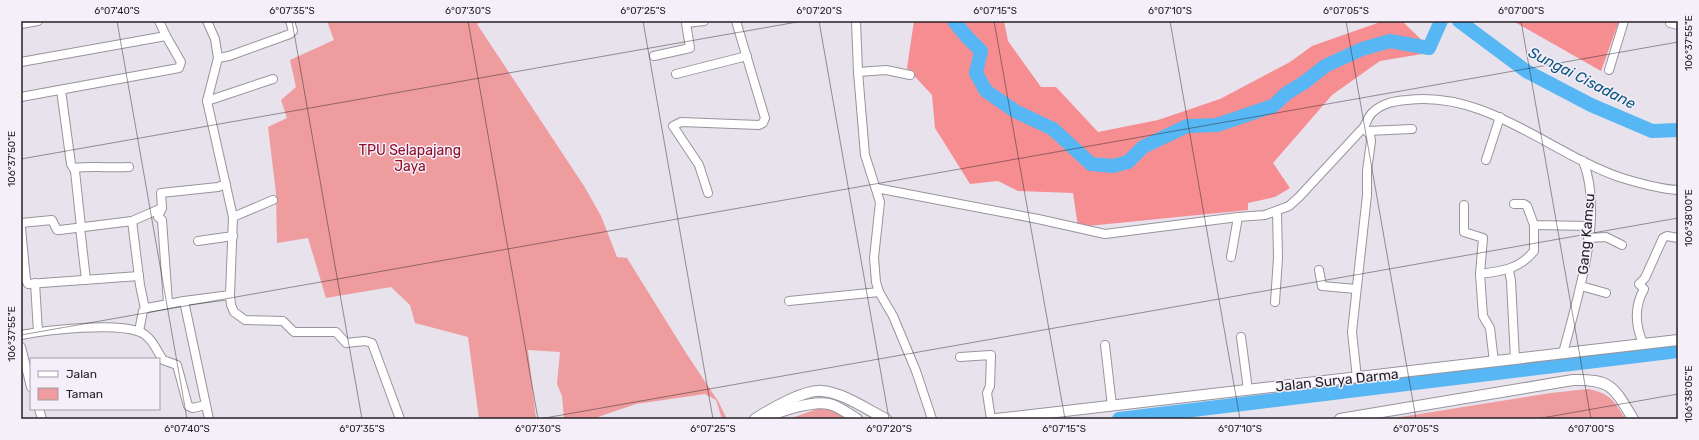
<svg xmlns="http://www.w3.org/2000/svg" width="1699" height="440" font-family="Rubik,sans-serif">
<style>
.green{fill:#ee9c9e}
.forest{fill:#f68d91}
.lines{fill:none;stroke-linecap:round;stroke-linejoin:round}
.river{stroke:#57b7f5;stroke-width:14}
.minor-casing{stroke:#98939d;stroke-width:10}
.major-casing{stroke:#98939d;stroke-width:12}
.minor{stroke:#fff;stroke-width:8}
.major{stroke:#fff;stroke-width:10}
.ticks{fill:none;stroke:#232125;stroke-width:1;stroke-opacity:0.45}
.labels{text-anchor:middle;stroke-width:3;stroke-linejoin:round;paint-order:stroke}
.park-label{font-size:14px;fill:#8e0f29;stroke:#f5effa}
.street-label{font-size:14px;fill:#232125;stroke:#f5effa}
.water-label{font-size:15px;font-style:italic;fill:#0d5780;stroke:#f5effa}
.neatline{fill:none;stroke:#232125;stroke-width:1.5}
.ticks-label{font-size:10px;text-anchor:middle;fill:#232125}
</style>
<rect width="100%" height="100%" fill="#e8e2ed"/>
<g class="green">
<path d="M327,21H482L477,24L584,186L601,216L617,257L627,258L686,353L718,401L727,419H722L716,400L705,394L636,404L592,419H564L562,396L557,384L560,352L528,350L536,419H479L468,337L415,323L410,305L391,287L326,298L308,238L277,243L276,193L268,127L287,118L281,100L296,87L290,60L334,40Z"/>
<path d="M1588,389C1609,393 1615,401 1625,419H1388L1551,393Z"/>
<path d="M828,405L850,419H789Z"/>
</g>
<g class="forest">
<path d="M914,21H1004L1008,41L1041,87H1056L1098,132L1158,120L1220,99L1290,62L1312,46L1383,21H1402L1434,52L1380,61L1332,95L1273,163L1290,188L1275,197L1248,203V210L1078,227L1073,193L1018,191L998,181L970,184L935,128L932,95L907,68Z"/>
<path d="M1513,21H1619L1601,71Z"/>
</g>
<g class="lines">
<g class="river">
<path d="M954,21L967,37L981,51L976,73L986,91L1015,111L1053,129L1091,164L1113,166L1128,162L1143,147L1187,126L1217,125L1273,106L1287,93L1305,82L1325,66L1362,49L1390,41L1429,48L1441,21"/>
<path d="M1459,21L1526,71L1591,105L1652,131L1678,130"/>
<path d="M1119,419L1678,351"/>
</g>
<g class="minor-casing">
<g id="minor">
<path d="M207,21L215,39L218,58L207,101L233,217L230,295L231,305L234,312L245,320L283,321L294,332H336L346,343L365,341L372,343L400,419"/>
<path d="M856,21L858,72L865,155L880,202L874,258L876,282L879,292L893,316L916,371L932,419"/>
<path d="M1670,23L1678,25"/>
<path d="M21,24L38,21"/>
<path d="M654,56L690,48L686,23L704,21"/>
<path d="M218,58L229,56L290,34L293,31L290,21"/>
<path d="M21,62L166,36"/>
<path d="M1609,70L1624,21"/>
<path d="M858,72L886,70L910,75"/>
<path d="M676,74L747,56"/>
<path d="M61,90L71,164L75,171L81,227"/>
<path d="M21,97L179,68L181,62L166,36L159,21"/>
<path d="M207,101L273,79"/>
<path d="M1367,131L1412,129"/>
<path d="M1486,160L1500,117"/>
<path d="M74,168C93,166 110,168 129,167"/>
<path d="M876,188L1038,219L1105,234L1238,217L1265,215L1289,206L1299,197L1364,127C1367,122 1368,116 1373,112C1383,103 1394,101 1407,100C1486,90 1548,152 1619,177C1638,183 1658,189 1678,190"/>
<path d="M708,193L699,165L673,126L681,122L759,125L763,123L765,118L736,21"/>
<path d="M1514,204H1524L1527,206L1534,225L1590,226"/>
<path d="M1464,205V232L1483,238L1480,274"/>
<path d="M162,208L161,193L218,187L226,184"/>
<path d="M233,217L273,200"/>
<path d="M132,221L140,285L145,309"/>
<path d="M21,223L52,220L57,230H60L132,221L162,208L158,217L162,220L168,303"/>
<path d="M80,227L86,280"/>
<path d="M21,228L26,280L28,284L139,276"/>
<path d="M1588,238L1606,237L1622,245"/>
<path d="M198,241L233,236"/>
<path d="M1231,257L1238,217"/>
<path d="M1319,270L1322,286L1356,289"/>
<path d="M1509,270L1511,281L1515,359"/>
<path d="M35,283L38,332"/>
<path d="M1581,286L1606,293"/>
<path d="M184,301L209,419"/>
<path d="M789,301L879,292"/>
<path d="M1275,302L1278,258L1277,212"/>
<path d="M139,331L143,311L147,308L184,301L230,295"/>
<path d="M21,335C47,330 116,322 140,332C151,336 157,351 163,360L177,365L188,406L193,408L205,405"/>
<path d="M1241,337L1248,390"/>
<path d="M1643,343C1635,325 1634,307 1644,289L1639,284L1645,278L1663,238L1667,236L1678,238"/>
<path d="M1105,345L1112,406"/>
<path d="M21,347L31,387"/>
<path d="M1563,353C1577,299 1605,215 1583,161"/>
<path d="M960,357L991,355L990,386L987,393L991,419"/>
<path d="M1494,362L1490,328L1483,316L1480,274C1502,271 1520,269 1534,251V225"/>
<path d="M1357,378L1352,332L1367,195V171L1371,141L1370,135L1364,127"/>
<path d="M39,409L42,419"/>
</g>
</g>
<g class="major-casing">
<g id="major">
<path d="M755,419C769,410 805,389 822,391C844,393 866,409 886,419"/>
<path d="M766,419C779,410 813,401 829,404C839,406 848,414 857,419"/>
<path d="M996,419L1678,340"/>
<path d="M1340,419L1573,380C1611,379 1614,387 1633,419"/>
</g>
</g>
<use href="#minor" class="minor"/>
<use href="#major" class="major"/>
</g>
<path class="ticks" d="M117,21L187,419M292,21L362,419M468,21L538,419M643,21L713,419M819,21L889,419M994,21L1065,419M1170,21L1240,419M1346,21L1416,419M1521,21L1591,419M21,159L803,21M21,335L1678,42M539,419L1678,218M1536,419L1678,394"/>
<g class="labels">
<g class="park-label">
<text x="410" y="155">TPU Selapajang<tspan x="410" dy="16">Jaya</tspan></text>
</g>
<g class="street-label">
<text transform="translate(1586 234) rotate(-85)" y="5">Gang Kamsu</text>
<text transform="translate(1337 380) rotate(-6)" y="5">Jalan Surya Darma</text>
</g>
<g class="water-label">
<text transform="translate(1582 78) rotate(27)" y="5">Sungai Cisadane</text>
</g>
</g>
<rect width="1699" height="440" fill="none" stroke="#f5effa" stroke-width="44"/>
<rect x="30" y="358" width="130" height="52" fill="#f5effa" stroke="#a19da5"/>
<rect x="38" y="371" width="20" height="6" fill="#ffffff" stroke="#a19da5"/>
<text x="66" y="378" font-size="12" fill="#232125">Jalan</text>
<rect x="38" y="388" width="20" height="12" fill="#ee9c9e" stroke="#a19da5"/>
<text x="66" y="398" font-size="12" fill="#232125">Taman</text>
<rect x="22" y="22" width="1655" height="396" class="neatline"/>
<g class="ticks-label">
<text x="117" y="14">6°07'40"S</text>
<text x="292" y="14">6°07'35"S</text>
<text x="468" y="14">6°07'30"S</text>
<text x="643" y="14">6°07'25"S</text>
<text x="819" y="14">6°07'20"S</text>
<text x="995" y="14">6°07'15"S</text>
<text x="1170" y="14">6°07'10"S</text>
<text x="1346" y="14">6°07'05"S</text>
<text x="1521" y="14">6°07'00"S</text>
<text transform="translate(1688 43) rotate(-90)" y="4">106°37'55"E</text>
<text transform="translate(11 159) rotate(-90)" y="4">106°37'50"E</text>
<text transform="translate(1688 218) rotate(-90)" y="4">106°38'00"E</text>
<text transform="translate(11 334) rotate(-90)" y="4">106°37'55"E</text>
<text transform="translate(1688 394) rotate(-90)" y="4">106°38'05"E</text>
<text x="187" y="432">6°07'40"S</text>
<text x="362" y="432">6°07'35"S</text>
<text x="538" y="432">6°07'30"S</text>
<text x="713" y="432">6°07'25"S</text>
<text x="889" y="432">6°07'20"S</text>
<text x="1064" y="432">6°07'15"S</text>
<text x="1240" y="432">6°07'10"S</text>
<text x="1416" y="432">6°07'05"S</text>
<text x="1591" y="432">6°07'00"S</text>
</g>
</svg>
